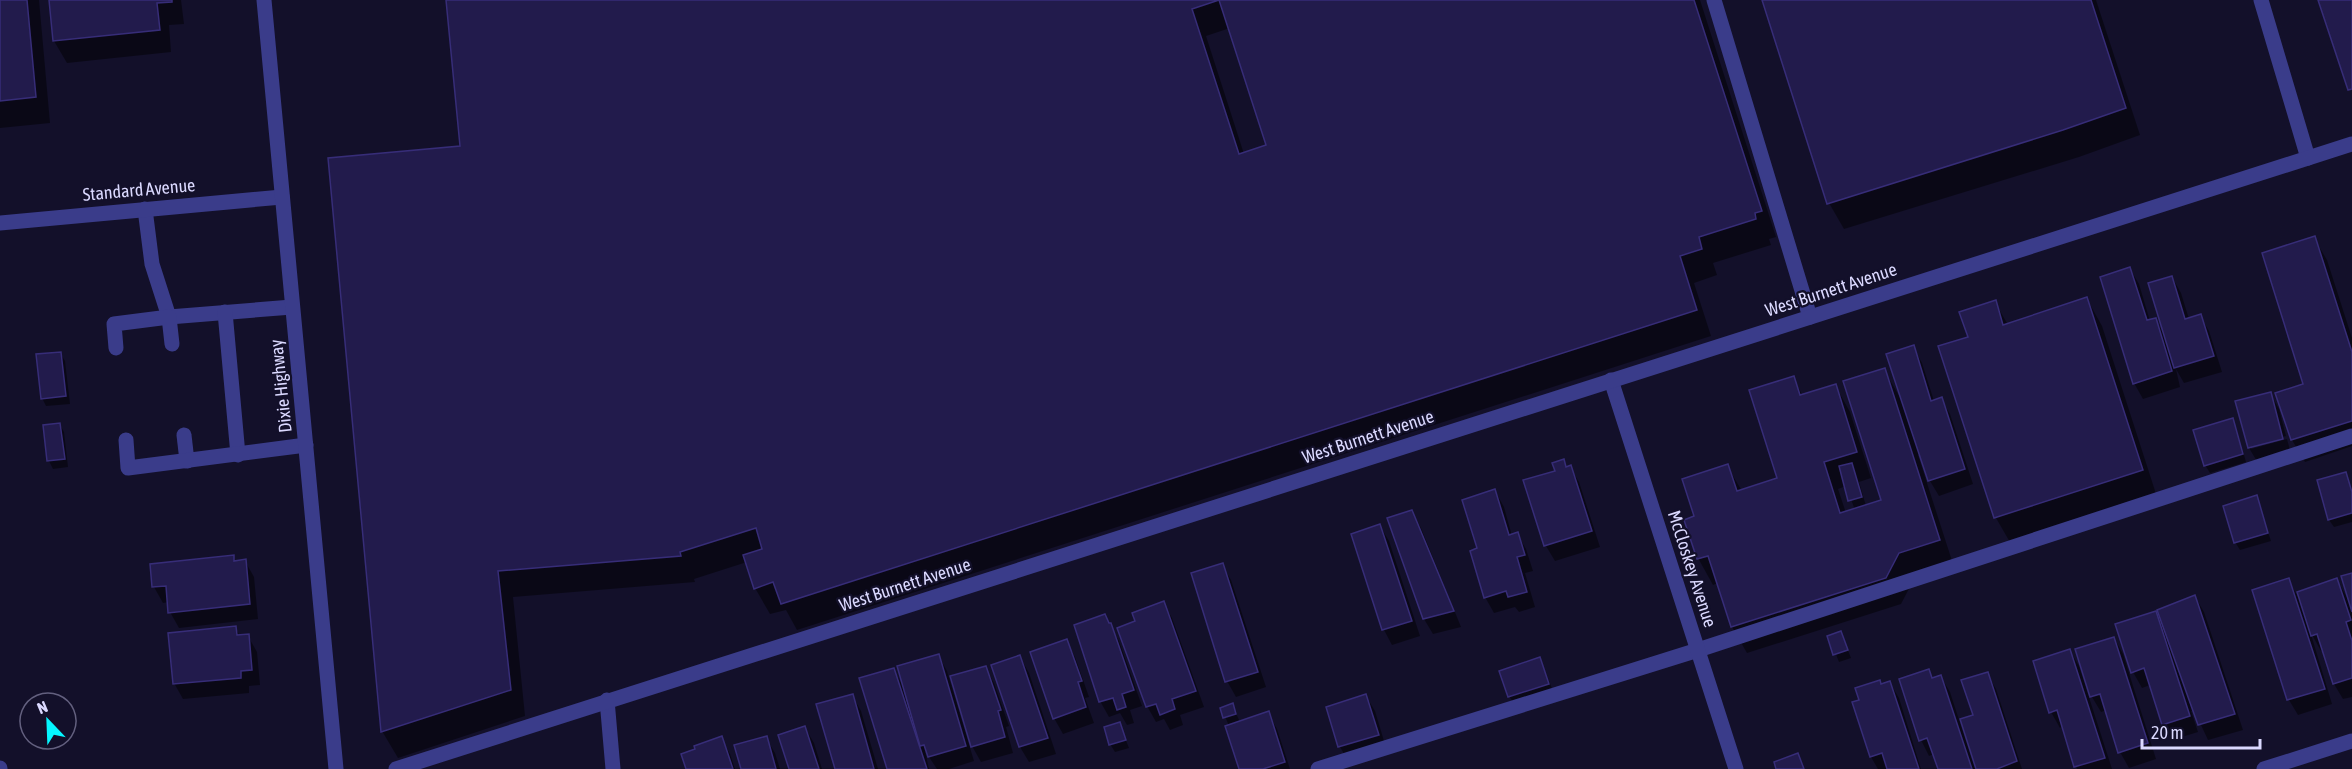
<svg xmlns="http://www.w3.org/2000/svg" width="2352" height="769" font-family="'Asap Condensed',sans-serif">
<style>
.shadow{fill:#0007;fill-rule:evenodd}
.building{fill:#221b4c;stroke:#372d78;stroke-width:1.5;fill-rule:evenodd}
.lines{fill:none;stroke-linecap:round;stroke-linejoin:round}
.service{stroke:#3a3c8a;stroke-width:15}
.minor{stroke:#3a3c8a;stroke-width:15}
.tertiary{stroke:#3a3c8a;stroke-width:15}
.labels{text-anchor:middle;stroke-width:4.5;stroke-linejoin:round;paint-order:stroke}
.street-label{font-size:18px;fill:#dbd9ff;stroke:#13102a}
</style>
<rect width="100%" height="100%" fill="#13102a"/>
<g class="shadow">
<path d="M0,0H39L50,123L0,128Z"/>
<path d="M50,0H181L184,24L169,25L171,52L67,63L54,41Z"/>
<path d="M448,0H1700L1776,237L1769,239L1771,245L1713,263L1717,275L1694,283L1711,336L797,630L786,610L770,614L755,588L747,562L694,579L695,582L513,597L525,716L398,758L382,731L462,148ZM1230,28L1268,146L1244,154L1206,36Z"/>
<path d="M1764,0H2096L2140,135L2079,157L1844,229L1829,203Z"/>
<path d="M2314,238L2327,260L2352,338V446L2305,462L2292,440L2277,394L2305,385Z"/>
<path d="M2130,269L2139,284L2150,321L2155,319L2164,334L2172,277L2181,293L2189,319L2200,316L2209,331L2222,372L2184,383L2176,369L2180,387L2143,399L2134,383Z"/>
<path d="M2087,299L2102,326L2157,497L2011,544L1996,518L1940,347L1970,338L1995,302L2008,325Z"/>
<path d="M1913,347L1922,363L1934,401L1941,399L1950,414L1973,484L1939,496L1930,481L1921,454L1918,455L1954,567L1914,579L1901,604L1747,653L1732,627L1718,583L1713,585L1698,558L1696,517L1727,466L1742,491L1779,479L1793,378L1803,396L1835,385L1850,412L1871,478L1859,482L1866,506L1883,501L1884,370L1901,399ZM1846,486L1855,510L1846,513L1838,489Z"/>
<path d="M60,353L65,361L70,404L46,406L42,398Z"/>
<path d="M2270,393L2279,409L2286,436L2251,446V449L2287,439L2291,454L2258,463L2249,448L2236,402Z"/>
<path d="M2232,420L2236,427L2246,462L2210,473L2205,465Z"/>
<path d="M60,425L64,432L68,467L53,469L49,461L45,426Z"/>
<path d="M1563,461L1567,468L1570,467L1579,482L1600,547L1555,561L1546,546L1525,481L1557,472Z"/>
<path d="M2345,473L2352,489V522L2334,527L2329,520L2318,481Z"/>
<path d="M1495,491L1504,507L1512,536L1517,534L1526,549L1533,571L1525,573L1535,607L1519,612L1515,607L1494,613L1485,597L1479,549Z"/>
<path d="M2256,497L2271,541L2240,550L2235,542Z"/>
<path d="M1412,512L1421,528L1461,627L1433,634L1424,619L1389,519Z"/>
<path d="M1380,526L1389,541L1420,636L1392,645L1384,630L1353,535Z"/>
<path d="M233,557L236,562L245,561L254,577L258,619L179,628L170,612L169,602L163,603L154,587L151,565Z"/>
<path d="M1222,565L1231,580L1266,687L1236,697L1227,681Z"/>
<path d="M2352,574V697L2343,699L2334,684L2323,650L2321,651L2310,631L2332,704L2298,715L2289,700L2254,591L2288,580L2300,600L2337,580L2349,601Z"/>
<path d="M2195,597L2204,612L2243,730L2208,740L2194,710L2191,711L2198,732L2172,740L2163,724L2150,685L2142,688L2133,672L2155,612L2163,627Z"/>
<path d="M1163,603L1172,618L1204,707L1180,715L1183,725L1170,730L1164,719L1156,722L1147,706L1137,622Z"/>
<path d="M1105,616L1119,641L1142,706L1130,710L1134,723L1127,725L1120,713L1109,717L1100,701Z"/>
<path d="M235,628L240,636H248L257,652L260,685L249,686V693L183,699L174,683Z"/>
<path d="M1841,633L1851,658L1839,662L1829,637Z"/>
<path d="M2114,638L2123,654L2156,759L2129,768L2120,752L2107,710L2101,712L2092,697L2077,650Z"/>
<path d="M1066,641L1075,657L1089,697L1085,698L1094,723L1063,734L1054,718Z"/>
<path d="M2070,651L2079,666L2112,769H2077L2063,726L2060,728L2051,712Z"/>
<path d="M938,655L947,671L974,761L949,769H937L925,751L929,769H890L893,669L903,686Z"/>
<path d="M1020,657L1029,673L1056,754L1029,762L1020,747L993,666Z"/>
<path d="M1540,659L1553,691L1514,704L1509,696Z"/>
<path d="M985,667L994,683L1009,726L1006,727L1013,753L981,762L972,746Z"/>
<path d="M1929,671L1933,679L1941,677L1950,692L1975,769H1939L1934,754L1929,756L1921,740Z"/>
<path d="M1987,674L1996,689L2022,769H1978L1975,716Z"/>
<path d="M1890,683L1899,698L1921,769H1878L1871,757L1854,703L1861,701L1882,685Z"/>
<path d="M852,695L861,711L878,769H837Z"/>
<path d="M1366,696L1375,711L1387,751L1349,762L1340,747L1328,708Z"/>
<path d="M1232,705L1240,722L1268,713L1277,729L1290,769H1240L1229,726L1222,709Z"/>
<path d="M1119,723L1129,748L1115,752L1110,744Z"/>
<path d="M805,728L814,743L822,769H791Z"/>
<path d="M721,738L730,754L735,769H688Z"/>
<path d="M766,738L775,753L780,769H743Z"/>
</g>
<g class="building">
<path d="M0,0H27L36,97L0,101Z"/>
<path d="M49,0H172V2L157,3L160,30L53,41Z"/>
<path d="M446,0H1694L1762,211L1755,213L1756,219L1699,237L1702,249L1680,256L1697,310L781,604L773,582L754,589L743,555L762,549L756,528L680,552L681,556L498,571L511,690L381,732L328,158L460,146ZM1219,0L1266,145L1239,154L1192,9Z"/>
<path d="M1762,0H2091L2126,108L2063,130L1827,204Z"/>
<path d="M2318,0H2352V89L2348,90Z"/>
<path d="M2315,236L2352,352V421L2291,440L2275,393L2303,384L2262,253Z"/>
<path d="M2130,267L2147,320L2156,318L2172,371L2133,384L2100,277Z"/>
<path d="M2172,276L2185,319L2201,314L2214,356L2174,368L2148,283Z"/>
<path d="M2087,297L2143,470L1994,518L1938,346L1968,337L1959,312L1996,300L2003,325Z"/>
<path d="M1914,345L1931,401L1942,397L1965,469L1928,481L1886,354Z"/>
<path d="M61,352L66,396L41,399L36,354Z"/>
<path d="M1885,368L1940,540L1899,553L1886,578L1731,627L1708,556L1697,559L1684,520L1694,516L1682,479L1728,464L1737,491L1777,478L1749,390L1794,376L1800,395L1836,384L1857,452L1824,462L1840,513L1881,500L1843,381Z"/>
<path d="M2271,392L2283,439L2248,448L2235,401Z"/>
<path d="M2233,418L2243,454L2204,466L2193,430Z"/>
<path d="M60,423L65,459L47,461L43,425Z"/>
<path d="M1564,459L1566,467L1571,465L1592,531L1544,546L1523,480L1555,471L1552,463Z"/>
<path d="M1852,463L1862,497L1848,501L1839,466Z"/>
<path d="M2346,472L2352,492V513L2328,520L2317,480Z"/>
<path d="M1495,489L1509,535L1518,532L1525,555L1517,557L1527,592L1508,597L1506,591L1484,598L1470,551L1477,548L1462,500Z"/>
<path d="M2257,495L2268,533L2234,543L2223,506Z"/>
<path d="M1412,510L1454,611L1423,619L1387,518Z"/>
<path d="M1380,524L1412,621L1382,630L1351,534Z"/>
<path d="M234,555V561L246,559L250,604L168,613L166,586L152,587L150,564Z"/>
<path d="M1223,563L1258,672L1225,682L1191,573Z"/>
<path d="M2352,573V612L2341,576Z"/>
<path d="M2289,578L2325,689L2287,700L2252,590Z"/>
<path d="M2337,578L2351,620L2346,622L2352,641V678L2333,684L2317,634L2311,636L2297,592Z"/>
<path d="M2195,595L2235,714L2198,725L2157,610Z"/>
<path d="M1164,601L1196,691L1172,699L1175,709L1160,715L1156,704L1146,707L1117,628L1135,621L1132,613Z"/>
<path d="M2156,611L2190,716L2162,725L2144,668L2131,673L2115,624Z"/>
<path d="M1105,614L1109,623H1111L1134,690L1122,694L1126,707L1117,710L1113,698L1099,702L1074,625Z"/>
<path d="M236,626L237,635L249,634L252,670L241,671V678L173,684L168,633Z"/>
<path d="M1841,631L1848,650L1833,655L1827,636Z"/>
<path d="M2114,637L2148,743L2118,753L2100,694L2090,697L2075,649Z"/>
<path d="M1067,639L1082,681L1078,682L1086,707L1053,719L1030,652Z"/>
<path d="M2070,649L2105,758L2074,767L2057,710L2049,713L2033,661Z"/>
<path d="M939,654L966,746L928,757L924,745L920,746L897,666Z"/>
<path d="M1020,655L1048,738L1019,747L991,665Z"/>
<path d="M1540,657L1549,684L1508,697L1499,671Z"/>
<path d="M986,666L1001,710L998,711L1005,737L971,747L950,676Z"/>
<path d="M894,668L927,769H887L859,678Z"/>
<path d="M1929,669L1932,678L1941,675L1972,769H1938L1927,738L1919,741L1899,679Z"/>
<path d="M1988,672L2017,761L1997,769H1976L1960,719L1973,715L1961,680Z"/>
<path d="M1880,680L1881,684L1890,681L1919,769H1887L1882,753L1870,757L1852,702L1859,700L1855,688Z"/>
<path d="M853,694L874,769H835L816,704Z"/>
<path d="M1366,694L1379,735L1338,747L1326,707Z"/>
<path d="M1233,703L1236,714L1223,718L1220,708Z"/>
<path d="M1269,711L1285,762L1263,769H1239L1225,726Z"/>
<path d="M1120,722L1126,740L1109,745L1104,727Z"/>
<path d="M805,726L819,769H789L778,735Z"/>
<path d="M722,736L733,769H686L681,754L695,749L694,746Z"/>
<path d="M767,736L776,769H741L734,745Z"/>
<path d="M1798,753L1804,769H1776L1774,762Z"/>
</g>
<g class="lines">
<g class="service">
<path d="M1714,0L1810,317"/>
<path d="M2261,0L2308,158"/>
<path d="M145,209L152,264L169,317L292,307"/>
<path d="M225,312L238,455"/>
<path d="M116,348L114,324L169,317L172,344"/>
<path d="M184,435L187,461"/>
<path d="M126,440L128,468L306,445"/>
<path d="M607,700L613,769"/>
<path d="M0,768V769"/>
<path d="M1318,769L1698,650L2352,436"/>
</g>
<g class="minor">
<path d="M0,223L282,197"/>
<path d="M1611,380L1736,769"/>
<path d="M396,769L2352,144"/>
<path d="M2264,769L2352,741"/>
</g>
<path class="tertiary" d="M264,0L336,769"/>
</g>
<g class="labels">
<g class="street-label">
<text transform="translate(139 190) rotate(-5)" y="6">Standard Avenue</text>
<text transform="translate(1831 290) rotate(-18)" y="6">West Burnett Avenue</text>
<text transform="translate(281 386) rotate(-96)" y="6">Dixie Highway</text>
<text transform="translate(1368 437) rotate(-18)" y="6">West Burnett Avenue</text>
<text transform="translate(1692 569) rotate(72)" y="6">McCloskey Avenue</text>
<text transform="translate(905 585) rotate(-18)" y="6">West Burnett Avenue</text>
</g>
</g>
<g transform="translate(48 721) rotate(337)"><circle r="28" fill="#13102a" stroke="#63607f" stroke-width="1.5"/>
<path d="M0-4.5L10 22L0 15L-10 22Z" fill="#05f6ff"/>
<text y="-9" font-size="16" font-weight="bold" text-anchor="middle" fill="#dbd9ff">N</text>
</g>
<path d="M2142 739v9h118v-9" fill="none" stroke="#dbd9ff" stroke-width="3"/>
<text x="2151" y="739" font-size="18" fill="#dbd9ff" stroke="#13102a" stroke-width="4.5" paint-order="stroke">20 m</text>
</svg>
